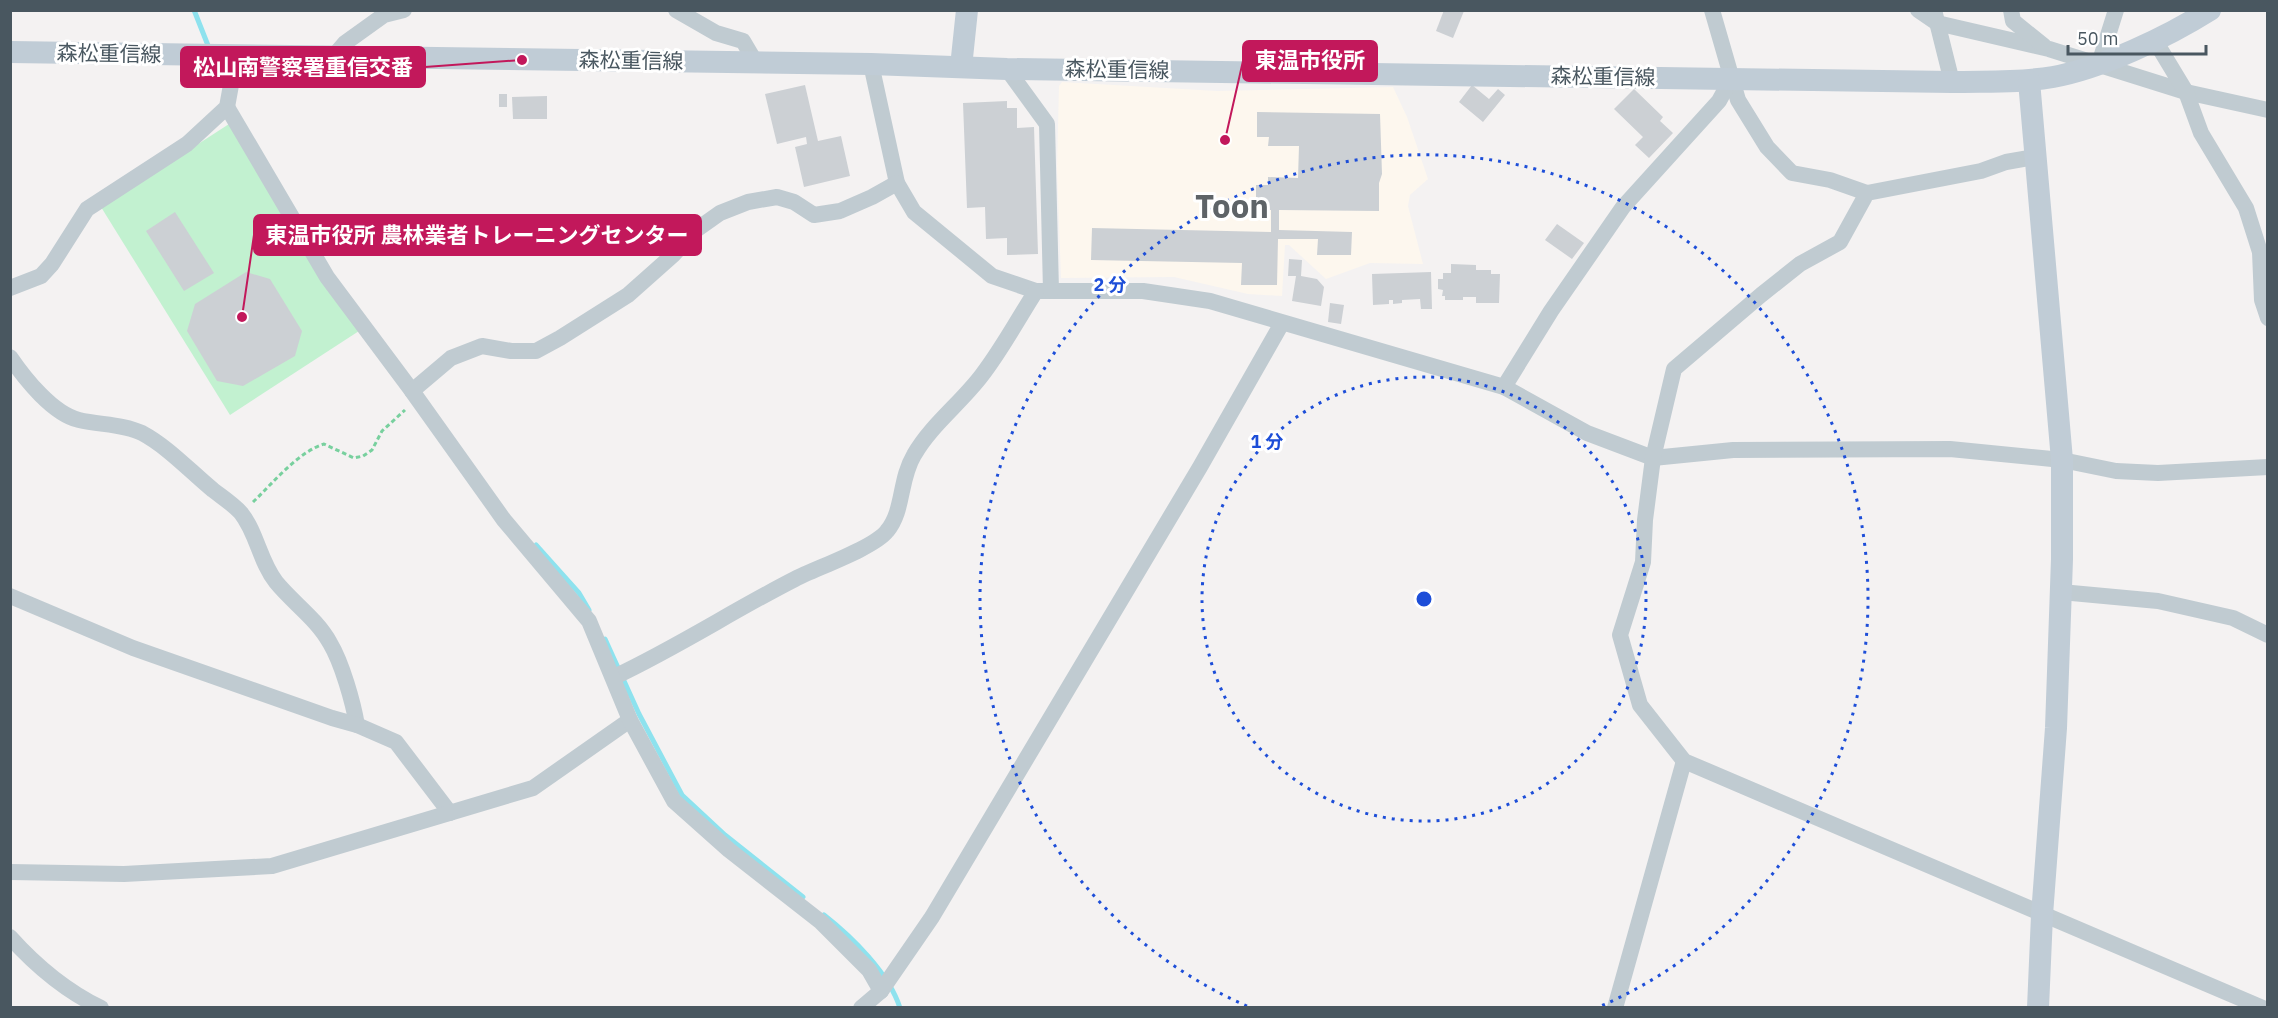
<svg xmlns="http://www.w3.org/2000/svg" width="2278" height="1018" font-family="'IBM Plex Sans','Noto Sans JP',sans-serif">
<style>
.commercial{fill:#fdf7ee}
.green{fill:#c2f1d0}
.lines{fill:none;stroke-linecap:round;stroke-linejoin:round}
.stream{stroke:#8ee2ee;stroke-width:5}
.building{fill:#ccd0d4}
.path{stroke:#78d09e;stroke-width:3;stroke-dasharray:4.5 3;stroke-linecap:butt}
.street{stroke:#c0cbd1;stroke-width:16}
.secondary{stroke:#c0ccd6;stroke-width:22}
.ring{fill:none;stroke:#1d4ed8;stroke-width:3;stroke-dasharray:3 6}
.labels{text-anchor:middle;stroke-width:6;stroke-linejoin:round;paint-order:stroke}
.street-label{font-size:21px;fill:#495760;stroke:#fff}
.town-label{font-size:33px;font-weight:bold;fill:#5e6367;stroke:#fff}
.centre{fill:#1d4ed8;stroke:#fff;stroke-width:3}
.ring-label{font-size:18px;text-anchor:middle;font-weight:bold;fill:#1d4ed8;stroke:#fff;stroke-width:6;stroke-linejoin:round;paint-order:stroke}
.leader{fill:none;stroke:#c2185b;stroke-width:2}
.callout-dot{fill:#c2185b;stroke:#fff;stroke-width:2}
.callout{fill:#c2185b;stroke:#c2185b;stroke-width:2}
.callout-label{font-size:22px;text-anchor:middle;font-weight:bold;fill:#fff}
</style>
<rect width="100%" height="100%" fill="#f4f2f2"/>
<path class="commercial" d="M1062,82L1217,91L1393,87L1407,117L1428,179L1410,195L1408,206L1423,264L1370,263L1326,279L1289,245H1285L1282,296L1248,294L1174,277L1061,278L1057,168L1059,86Z"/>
<path class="green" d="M229,124L359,331L230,415L101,207Z"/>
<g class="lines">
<g class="stream">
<path d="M194,10L209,48"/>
<path d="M215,62L225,83"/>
<path d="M536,545L579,593L589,610"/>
<path d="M605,639L639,714L682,795L725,835L803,897"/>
<path d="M824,915C852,937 889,973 900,1008"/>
</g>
</g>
<g class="building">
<path d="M1444,10L1464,11L1453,38L1436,31Z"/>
<path d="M805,85L818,141L841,136L850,176L804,187L795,147L807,144L806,137L777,144L765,94Z"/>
<path d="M1472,85L1489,99L1498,89L1505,95L1483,122L1459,102Z"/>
<path d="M1634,89L1663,117L1660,121L1673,133L1649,158L1635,145L1643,137L1614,109Z"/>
<rect x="499" y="94" width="8" height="13"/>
<path d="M547,96V119H513L512,97Z"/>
<path d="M1007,101V108H1017V128L1034,127L1038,254L1007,255V238L986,239L985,207L967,208L963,103Z"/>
<path d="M1257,112L1380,114L1382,174L1379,183V211L1279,210V230L1352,232L1351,255H1317L1318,239H1278L1277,285H1241L1242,263L1091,260L1092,228L1271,232V210H1256V185H1268V177L1298,178L1299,146H1268L1269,137H1257Z"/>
<path d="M175,212L214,273L184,291L146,231Z"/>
<path d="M1557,224L1584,243L1572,259L1545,240Z"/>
<path d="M1289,259L1302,260L1301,276L1317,279L1324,287L1321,306L1292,301L1296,276H1288Z"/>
<path d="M1451,264L1476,265V270H1491V274H1500L1499,303H1476V297H1463V300H1445V296H1442L1443,290L1438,289V279H1443V273H1451Z"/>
<path d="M246,272L270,279L302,331L295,356L243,386L217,381L187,331L195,304Z"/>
<path d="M1431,272L1432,309H1421L1420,299L1402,300V303L1393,304V300H1389V304L1373,305L1372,274Z"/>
<path d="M1330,303L1344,305L1341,324L1328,322Z"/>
</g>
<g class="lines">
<path class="path" d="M253,502C273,483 298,452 324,444L354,458L363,456L372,450L382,431L405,410"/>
<g class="street">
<path d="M676,10L716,33L743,41L756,63"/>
<path d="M1712,10L1738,100L1767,147L1792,173L1830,180L1867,193"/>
<path d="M1918,10L1937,23L2049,49L2186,92L2268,110"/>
<path d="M2011,10L2013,21L2044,46"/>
<path d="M1935,14L1952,82"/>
<path d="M2154,39L2186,92L2201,133L2246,208L2260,252L2262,300L2268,318"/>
<path d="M333,57L345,43L384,15L404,10"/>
<path d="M871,64L897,183L914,212L992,276L1036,291H1143L1210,301L1504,387L1587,433L1653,458L1733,450L1950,449L2062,460L2116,471L2158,473L2268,467"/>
<path d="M2099,64L2116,10"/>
<path d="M1007,69L1047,124L1051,291"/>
<path d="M227,107L327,277L412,391"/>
<path d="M2035,157L2006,162L1981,171L1867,193L1840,242L1800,264L1761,295L1674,369L1653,458L1645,520L1643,562L1620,635L1640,705L1684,761L2263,1008"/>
<path d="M10,288L41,276L52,264L87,209L187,144L227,107L231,85V56"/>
<path d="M10,357C25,379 53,414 79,420C100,425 123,424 142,433C168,447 190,471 213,490C222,497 233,504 241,513C257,533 260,562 276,582C293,603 317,619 330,643C342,663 353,702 357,725"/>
<path d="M1504,387L1551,311L1623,207L1719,101L1731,79"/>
<path d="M2061,592L2158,601L2233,618L2268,635"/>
<path d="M10,596L133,648L332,718L357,725L396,742L450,813"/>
<path d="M614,677C676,648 734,610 795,579C816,568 874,548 887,531C904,511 899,480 914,455C931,425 961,403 982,375C1002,349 1018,319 1036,291"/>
<path d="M10,872L124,874L272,866L533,788L630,720"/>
<path d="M10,937C36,966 66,991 101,1008"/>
<path d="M881,991L869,970L821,922L729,850L674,801L630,720L589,621L504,520L412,391L451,358L482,346L511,351H536L560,338L628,295L673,255L696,230L720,213L748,202L777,197L794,202L814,215L840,211L872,197L897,183"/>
<path d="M861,1008L881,991L932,917L1200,467L1282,323"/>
<path d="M1615,1008L1684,761"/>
</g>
<g class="secondary">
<path d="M10,52L871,64L1007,69L1952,82C1986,81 2020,83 2053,77C2102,68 2167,37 2210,10"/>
<path d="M961,67L967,10"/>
<path d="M2029,81L2062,460V559L2056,728L2042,915L2038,1008"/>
</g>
</g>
<g class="ring">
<circle cx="1424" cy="599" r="222"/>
<path d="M1247 1006A444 444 0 1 1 1601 1006"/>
</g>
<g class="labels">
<g class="street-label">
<text transform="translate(109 54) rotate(1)" y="7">森松重信線</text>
<text transform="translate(631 61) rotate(1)" y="7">森松重信線</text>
<text transform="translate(1117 70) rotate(1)" y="7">森松重信線</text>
<text transform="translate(1603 77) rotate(1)" y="7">森松重信線</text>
</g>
<g class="town-label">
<text x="1232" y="218">Toon</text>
</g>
</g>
<circle cx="1424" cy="599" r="9" class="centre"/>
<g class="ring-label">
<text x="1110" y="291">2 分</text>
<text x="1267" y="448">1 分</text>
</g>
<path class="leader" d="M1225 140L1243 61M522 60L425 67M242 317L254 235"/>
<g class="callout-dot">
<circle cx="1225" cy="140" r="6"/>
<circle cx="522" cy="60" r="6"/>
<circle cx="242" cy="317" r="6"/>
</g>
<g class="callout">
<rect x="1243" y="41" width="134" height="40" rx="6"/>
<rect x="181" y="47" width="244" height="40" rx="6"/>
<rect x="254" y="215" width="447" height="40" rx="6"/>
</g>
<g class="callout-label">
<text x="1310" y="68">東温市役所</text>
<text x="303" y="75">松山南警察署重信交番</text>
<text x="477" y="243">東温市役所 農林業者トレーニングセンター</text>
</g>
<rect width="2278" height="1018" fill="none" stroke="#495760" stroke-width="24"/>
<path d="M2068 45v9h138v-9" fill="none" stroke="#495760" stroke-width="3"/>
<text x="2077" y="45" font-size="18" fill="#495760" stroke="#ffffff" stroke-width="4.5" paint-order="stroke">50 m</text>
</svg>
